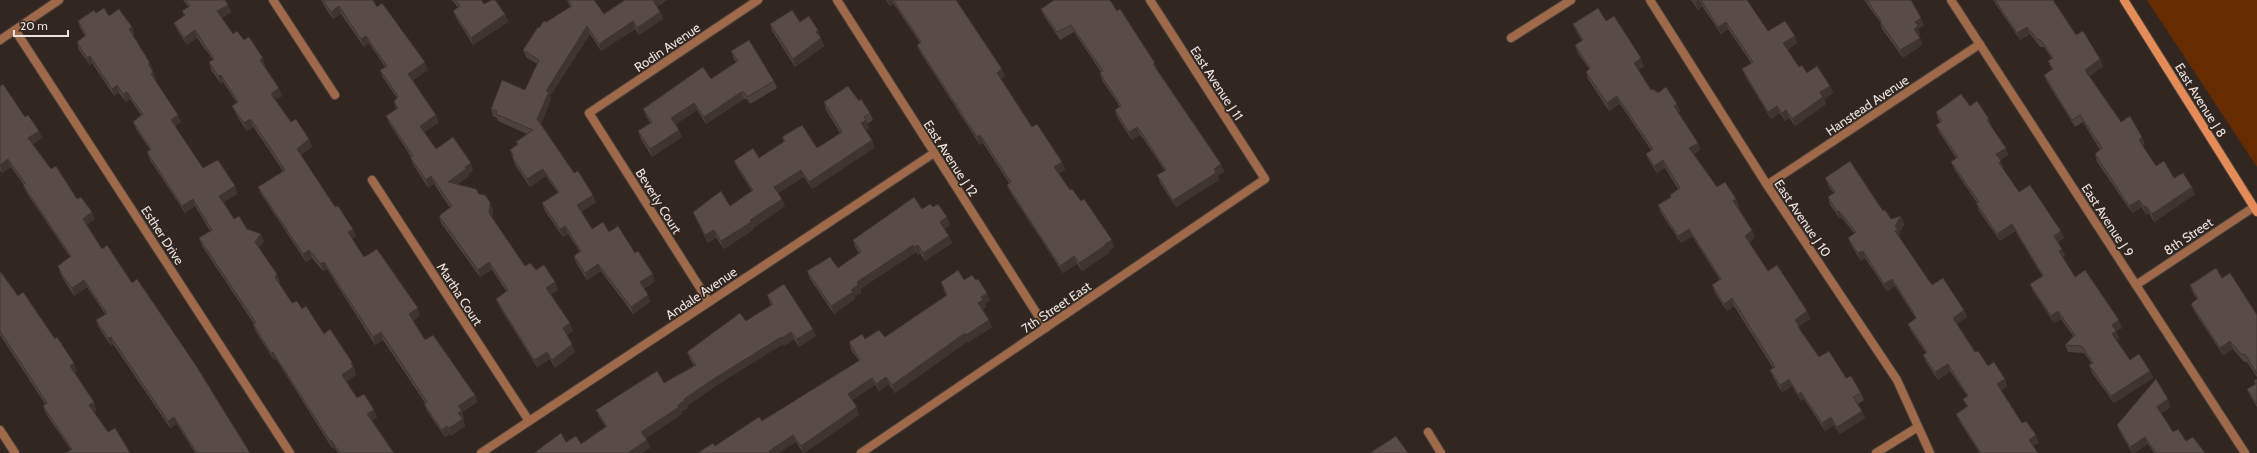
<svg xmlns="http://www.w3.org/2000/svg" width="2257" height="453" font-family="Cabin,sans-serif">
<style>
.green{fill:#662b00}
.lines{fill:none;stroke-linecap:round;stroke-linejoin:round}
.street-casing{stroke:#4f443e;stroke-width:10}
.secondary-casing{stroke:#4f443e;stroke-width:10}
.street{stroke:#a0694a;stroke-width:8}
.secondary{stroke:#e48b58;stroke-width:8}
.wall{fill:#4d413c}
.shaded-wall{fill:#3e3531}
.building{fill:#594c46;stroke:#3e3531}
.labels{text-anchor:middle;stroke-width:3.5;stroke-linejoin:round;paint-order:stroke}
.street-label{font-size:13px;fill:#e9e2dd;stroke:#322620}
</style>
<rect width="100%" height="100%" fill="#322620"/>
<path class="green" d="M2147,0H2257V167Z"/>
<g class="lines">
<g class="street-casing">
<g id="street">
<path d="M273,0L335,95"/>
<path d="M837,0L1046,328"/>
<path d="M1650,0L1767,185L1897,380L1930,453"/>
<path d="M1951,0L2245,453"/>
<path d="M15,30L290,453"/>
<path d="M1511,38L1571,0"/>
<path d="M0,40L59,0"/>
<path d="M372,180L529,421"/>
<path d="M1767,185L1980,44"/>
<path d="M2136,285L2254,207"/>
<path d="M709,302L589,113L758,0"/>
<path d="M0,430L15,453"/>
<path d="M1428,432L1441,453"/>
<path d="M481,453L934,153"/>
<path d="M861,453L1265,179L1150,0"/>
<path d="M1876,453L1918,427"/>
</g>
</g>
<g class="secondary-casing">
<path id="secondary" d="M2124,0L2257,212"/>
</g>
<use href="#street" class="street"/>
<use href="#secondary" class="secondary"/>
</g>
<g class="wall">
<path d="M183,0H225L231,12L222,18L233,34L244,40L265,65L264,66L282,96L275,100L291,122L309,139L312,147L301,155L335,207L356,236L352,239L364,257L420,316L413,321L425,340L475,395L477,402L462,412L464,418L463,419L465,426L451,436L450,434L445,437L427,411L424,404L425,403L383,340L375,345L327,269L323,271L312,258L306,262L261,194L258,187L283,171L254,128L253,127L247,131L238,118L232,106L237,103L223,82L221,84L211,70L209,62L213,60L197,38L187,45L177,30L174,23L184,16L182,11L188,7Z"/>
<path d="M321,0H373L377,7L428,70L413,80L439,122L424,132L436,149L473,171L468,174L469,176L458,184L479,194L493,210L492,217L525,266L536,270L555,282L558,290L551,294L573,331L567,335L575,352L555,368L550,359L537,367L499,306L496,299L506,291L492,270L480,277L441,223L439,216L450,208L434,184L428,188L413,164L410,157H411L389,123L386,116L396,109L394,102L397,98L383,78L380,70L385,67L369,43L364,47L341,14L333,19L323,4Z"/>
<path d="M452,0H481L484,4L505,14L508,22L473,45L456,18L453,11L458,8Z"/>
<path d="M567,0H594L604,14L625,0H667L657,7L660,12L663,19L639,35L635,29L601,51L590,34L550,96L551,99L541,124L574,173L596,202L581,212L592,229L609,232L635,253L655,281L644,289L648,295L650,302L633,314L601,271L587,280L576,263L574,256L580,252L568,234L563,237L545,211L542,203L558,193L546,176L530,187L515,165L510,150L517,145L516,142L527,134L498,121L497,118L493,116L491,109L525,90L537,64L526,57L523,50L539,28L570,7Z"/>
<path d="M886,0H956L1005,76L1001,79L1032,127L1065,169L1059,174L1070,190L1081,201L1114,247L1108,251L1109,253L1082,271L1077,264L1063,273L1010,192L1007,185L1009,183L983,143L980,145L920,52L917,45L920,43L893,3L890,6Z"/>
<path d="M1691,0H1747L1768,31L1797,43L1787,50L1799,67L1807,73L1830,86L1833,93L1824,99L1826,104L1795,126L1789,118L1785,121L1780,113L1771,119L1745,76L1742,69L1751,63L1728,29L1721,34L1702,6L1698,10Z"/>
<path d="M1864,0H1911L1924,25L1918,29L1920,34L1918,35L1920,38L1922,45L1903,58L1882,29L1880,22Z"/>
<path d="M1993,0H2053L2076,35L2103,66L2089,76L2121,122L2145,144L2143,146L2156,166L2174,178L2195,194L2154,222L2149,213L2146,215L2142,207L2132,213L2097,162L2095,154L2100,150L2083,122L2075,127L2047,82L2044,75L2052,70L2048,61L2052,59L2044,47H2040L2030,34L2020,40Z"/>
<path d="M1041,9L1158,71L1221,164L1224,172L1217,176L1219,180L1176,207L1160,183L1157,175L1165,171L1142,137L1140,135L1132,140L1117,117L1115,110L1120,107L1102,80L1100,73L1101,72L1074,32L1060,40L1044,16Z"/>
<path d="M96,13L109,16L132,27L134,35L133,36L150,63L156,80H155L181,122L175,126L203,168L235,186L237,194L224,202L234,219L264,241L259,248L280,281L279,283L292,303L302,309L355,369L354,370L356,375L346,382L357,398L374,410L377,417L372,420L394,453H338L334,447L332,448L276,359L274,360L256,332L253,324H254L202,246L199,238L210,231L195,206L185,213L150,160L147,152L150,150L136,129L133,122L141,115L130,99L126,102L119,93L114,96L92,63L90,65L79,50L77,42L85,36L80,28L78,21Z"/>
<path d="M1606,21L1644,66L1638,70L1651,90L1658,93L1677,104L1680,111L1678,113L1698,143L1700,150L1694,154L1717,187L1736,199L1739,206L1738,207L1752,230L1755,237L1749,242L1768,271L1807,311L1810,319L1799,326L1801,333L1819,357L1846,378L1861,393L1864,400L1858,404L1865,418L1840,434L1834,425L1825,431L1804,399L1801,401L1792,386L1782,392L1773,377L1770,370L1773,368L1734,306L1727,311L1715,293L1712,285L1720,280L1692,236L1681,243L1661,213L1658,205L1671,198L1670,195L1678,189L1665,168L1657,173L1649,161L1646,154L1651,150L1620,104L1609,111L1588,79L1586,72L1589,69L1578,53L1575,45L1582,41L1576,31L1573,24Z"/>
<path d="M800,22L818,30L824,46L795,67L772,31L770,24Z"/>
<path d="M731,51L774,81L777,88L750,104L747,99H744L706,124L697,110L676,124L682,137L652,157L641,139L638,131L650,123L646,116L643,109L711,79L736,62L734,59Z"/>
<path d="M0,86L25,117L39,131L42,138L33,144L51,169L77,199L92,212L94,219L87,225L102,249L132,283L250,453H195L177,424L170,428L113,344L111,346L99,328L96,320L105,314L87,287L74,296L65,282L60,273L58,266L70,257L26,192L23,185V184L11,167L2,173L0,170Z"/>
<path d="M859,101L870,113L873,120L867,124L869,128L865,130L872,140L874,148L812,189L804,177L778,193L785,206L753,228V230L724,249L716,237L708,243L696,219L693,212L730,206L752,191L737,168L734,161L759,158L784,142L782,137L817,148L840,133L826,110L824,102Z"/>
<path d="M1970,106L1992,126L1991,127L2006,148L2008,155L2000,160L2003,169L2019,192L2064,238L2058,242L2062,249L2065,256L2063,258L2075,277L2122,328L2116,331L2119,338L2116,340L2130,360L2150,371L2153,378L2114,403L2092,373L2089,365L2092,364L2084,353L2068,352L2065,345L2073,336L2061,319L2054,323L2033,291L2030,284L2042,276L2015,231L2000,241L1979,211L1976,203H1977L1954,169L1951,162L1956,158L1939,132L1936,125L1940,122L1938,119L1936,112Z"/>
<path d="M1825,178L1883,211L1891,219L1901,216L1904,224L1899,233L1900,237V238L1932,285L1964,310L1967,317L1957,324L1975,352L1988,366L2005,379L2007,386L2001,391L2022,423L2039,443L1979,452L1959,421L1956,414L1967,407L1963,399L1967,396L1950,371L1938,380L1926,362L1923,355L1926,353L1911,331L1908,324L1916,319L1915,317L1895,286L1887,291L1865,258L1861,261L1851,245L1848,238L1854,233L1842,218L1840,219L1830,205L1828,197L1834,194L1828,185Z"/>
<path d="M933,207L950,225L944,229L952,243L925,261L920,253L918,255L916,252L860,289L861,293L854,297L855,299L834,314L810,279L807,271L838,268L859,253L855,247L853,240L922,209Z"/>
<path d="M0,271L18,296L77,371L74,373L94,402L96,410L94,412L108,432L129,451L130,453H66L71,450L46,414L43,406L45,404L0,335Z"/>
<path d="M2222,278L2257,315V377L2247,362H2244L2233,349L2223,355L2194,311L2191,304L2197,299L2193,293L2190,285Z"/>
<path d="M964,280L990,300L985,304L986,307L982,310L992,327L969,342L968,341L895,393L889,384L879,391L875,385L852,400L859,415L804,453H803L796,442L715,446L762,421L859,361L851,350L849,342L865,339L885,337L946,296L941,282Z"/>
<path d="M767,295L813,329L816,336L799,347L794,339L784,346L783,344L717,385L687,406L688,408L681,412L682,414L646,438L650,448L642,453L566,442L581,444L606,427L599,417L596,410L664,383L694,366L690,359L687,352L746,321L771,305Z"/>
<path d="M2257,379V407L2250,396L2247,389L2255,384L2254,381Z"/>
<path d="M2171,407L2161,413L2173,432L2205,453H2154L2148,444L2134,453H2132L2120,432L2117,425Z"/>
</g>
<g class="shaded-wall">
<path d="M652,0H667L655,8Z"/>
<path d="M887,0H892L893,3L890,6Z"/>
<path d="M1698,0H1700L1702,6L1698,10L1695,2Z"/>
<path d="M228,5L231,12L220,19L217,11Z"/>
<path d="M339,6L341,14L333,19L331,12Z"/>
<path d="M660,12L663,19L639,35L637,28Z"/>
<path d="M505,14L508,22L473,45L471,38Z"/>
<path d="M1921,18L1924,25L1918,29L1920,34L1916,36L1914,29L1915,22Z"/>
<path d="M633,21L635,29L601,51L599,44Z"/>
<path d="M1726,22L1728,29L1721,34L1718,27Z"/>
<path d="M587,26L590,34L550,96L551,99L540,126L537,119L546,91Z"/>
<path d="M132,27L134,35L131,37L129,29Z"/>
<path d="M2027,27L2030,34L2020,40L2017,33Z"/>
<path d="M195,30L197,38L187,45L184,38Z"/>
<path d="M818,30L821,38L816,32Z"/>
<path d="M366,36L369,43L364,47L361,39Z"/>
<path d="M1795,36L1797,43L1786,51L1783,43Z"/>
<path d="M821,38L824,46L795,67L793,59Z"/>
<path d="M1920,38L1922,45L1903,58L1900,50Z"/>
<path d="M90,56L92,63L90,65L87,58Z"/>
<path d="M263,58L265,65L262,67L260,60Z"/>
<path d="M1641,58L1644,66L1636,71L1634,63Z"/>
<path d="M2100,59L2103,66L2088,78L2085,70Z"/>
<path d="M425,62L428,70L411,81L408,74Z"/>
<path d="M150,63L153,70L151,72L148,64Z"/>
<path d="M1155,63L1158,71L1156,72L1153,64Z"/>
<path d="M1002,69L1005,76L999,80L997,73Z"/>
<path d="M153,72L156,80L153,81L151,74Z"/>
<path d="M221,75L223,82L221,84L218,76Z"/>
<path d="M117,85L119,93L114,96L112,89Z"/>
<path d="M1830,86L1833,93L1824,99L1826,104L1795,126L1792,119L1820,92Z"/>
<path d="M279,88L282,96L273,101L271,94Z"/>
<path d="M127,92L130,99L126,102L123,94Z"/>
<path d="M741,92L744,99L706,124L704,117Z"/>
<path d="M1617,96L1620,104L1609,111L1607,103Z"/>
<path d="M694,103L697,110L674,125L671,118Z"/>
<path d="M1677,104L1680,111L1677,114L1674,106Z"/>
<path d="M1777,106L1780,113L1771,119L1768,112Z"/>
<path d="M1786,110L1789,118L1785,121L1782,113Z"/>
<path d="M178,115L181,122L174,127L171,120Z"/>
<path d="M436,115L439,122L423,133L420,126Z"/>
<path d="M250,119L253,127L247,131L244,123Z"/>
<path d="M1989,119L1992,126L1990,128L1987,120Z"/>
<path d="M866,120L869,128L864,131L861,123Z"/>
<path d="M1137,127L1140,135L1132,140L1129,132Z"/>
<path d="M679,130L682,137L652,157L650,149Z"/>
<path d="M39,131L42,138L31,146L28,138Z"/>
<path d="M980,135L983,143L980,145L977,137Z"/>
<path d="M2142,137L2145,144L2142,148L2139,140Z"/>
<path d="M309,139L312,147L300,156L297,149Z"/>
<path d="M872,140L874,148L812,189L809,182Z"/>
<path d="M1698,143L1700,150L1692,155L1689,148Z"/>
<path d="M2006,148L2008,155L1999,162L1996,154Z"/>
<path d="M8,159L11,167L2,173L0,165Z"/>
<path d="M1663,160L1665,168L1657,173L1654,166Z"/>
<path d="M2001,161L2004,169L2002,170L1999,163Z"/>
<path d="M1062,162L1065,169L1057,175L1054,167Z"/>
<path d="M471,163L473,171L468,174L469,176L451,189L448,182L465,167Z"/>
<path d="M1221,164L1224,172L1217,176L1219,180L1176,207L1173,200L1214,169Z"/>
<path d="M543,169L546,176L530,187L527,179Z"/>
<path d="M801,170L804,177L777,194L774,187Z"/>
<path d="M431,176L434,184L428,188L426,180Z"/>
<path d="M235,186L237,194L222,203L219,196Z"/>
<path d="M2192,187L2195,194L2154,222L2152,214Z"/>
<path d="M593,195L596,202L580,213L577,205Z"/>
<path d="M193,199L195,206L185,213L182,206Z"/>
<path d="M782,199L785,206L753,228V230L724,249L721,241L750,220Z"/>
<path d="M1736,199L1739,206L1736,208L1733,201Z"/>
<path d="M2139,200L2142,207L2132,213L2129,206Z"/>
<path d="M490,202L493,210L492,220L489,213Z"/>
<path d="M2146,206L2149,213L2146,215L2144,207Z"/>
<path d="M1839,211L1842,218L1840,219L1837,212Z"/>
<path d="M92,212L94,219L86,226L83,219Z"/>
<path d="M1901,216L1904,224L1899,233L1900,237L1898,239L1895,231V226Z"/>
<path d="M947,217L950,225L943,230L940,222Z"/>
<path d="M2012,224L2015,231L2000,241L1997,234Z"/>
<path d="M565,226L568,234L563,237L560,229Z"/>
<path d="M353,229L356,236L351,240L348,232Z"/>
<path d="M1689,229L1692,236L1681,243L1678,236Z"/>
<path d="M714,230L716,237L708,243L705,235Z"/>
<path d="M1752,230L1755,237L1748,244L1745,236Z"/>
<path d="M2061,231L2064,238L2056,243L2054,236Z"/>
<path d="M261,234L264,241L258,249L255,242Z"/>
<path d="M949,236L952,243L925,261L923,253Z"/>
<path d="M1112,240L1114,247L1108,251L1109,253L1082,271L1079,263Z"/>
<path d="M913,245L916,252L860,289L861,293L854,297L855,299L834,314L831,306L851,290L857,282Z"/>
<path d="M918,245L920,253L918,255L915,247Z"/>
<path d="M2062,249L2065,256L2061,259L2059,251Z"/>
<path d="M309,250L312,258L306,262L303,254Z"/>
<path d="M1863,251L1865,258L1861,261L1858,253Z"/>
<path d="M1074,256L1077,264L1063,273L1060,266Z"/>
<path d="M324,262L327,269L323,271L321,264Z"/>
<path d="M489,262L492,270L480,277L478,270Z"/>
<path d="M598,264L601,271L587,280L585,273Z"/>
<path d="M277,274L280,281L278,284L275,277Z"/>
<path d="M653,274L655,281L642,290L640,282Z"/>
<path d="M1892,279L1895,286L1887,291L1884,284Z"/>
<path d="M84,280L87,287L74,296L72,288Z"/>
<path d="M555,282L558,290L549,296L546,288Z"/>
<path d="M987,293L990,300L985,304L986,307L981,311L978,303L981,297Z"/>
<path d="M648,295L650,302L633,314L631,307Z"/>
<path d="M1732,298L1734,306L1727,311L1724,304Z"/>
<path d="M418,308L420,316L411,322L409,314Z"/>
<path d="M1964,310L1967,317L1955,325L1953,318Z"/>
<path d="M1807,311L1810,319L1797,327L1795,320Z"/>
<path d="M2058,311L2061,319L2054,323L2051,316Z"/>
<path d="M989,320L992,327L969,342L966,335Z"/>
<path d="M2119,320L2122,328L2116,331L2119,338L2115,341L2112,334V325Z"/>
<path d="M570,323L573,331L566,335L563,328Z"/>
<path d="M813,329L816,336L799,347L797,339Z"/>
<path d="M381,332L383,340L375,345L373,337Z"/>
<path d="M791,332L794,339L784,346L782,338Z"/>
<path d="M965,333L968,341L895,393L892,385Z"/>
<path d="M111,337L113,344L111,346L108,338Z"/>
<path d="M781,337L783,344L717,385L687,406L688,408L681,412L682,414L644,439L641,432L684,399L715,378Z"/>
<path d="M2230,341L2233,349L2223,355L2220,348Z"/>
<path d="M572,344L575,352L555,368L552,360Z"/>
<path d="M273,352L276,359L274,360L271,353Z"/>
<path d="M547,352L550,359L537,367L534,360Z"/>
<path d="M352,362L356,375L344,383L342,375L351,363Z"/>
<path d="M74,363L77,371L73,374L70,366Z"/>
<path d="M1948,364L1950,371L1938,380L1935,372Z"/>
<path d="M2150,371L2153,378L2114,403L2111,396Z"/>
<path d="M886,377L889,384L879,391L876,384Z"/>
<path d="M872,378L875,385L850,402L848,394Z"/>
<path d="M1789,379L1792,386L1782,392L1780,385Z"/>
<path d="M2005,379L2007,386L2000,391L1997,384Z"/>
<path d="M1801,392L1804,399L1801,401L1798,394Z"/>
<path d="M475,395L477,402L462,412L464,418L461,420L458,413V406Z"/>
<path d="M2168,399L2171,407L2159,414L2157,407Z"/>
<path d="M94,402L96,410L92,413L89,405Z"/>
<path d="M857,407L859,415L804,453H803L801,446Z"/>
<path d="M374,410L377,417L370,421L367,414Z"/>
<path d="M1862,411L1865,418L1840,434L1837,427Z"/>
<path d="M174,417L177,424L170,428L168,421Z"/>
<path d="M1831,417L1834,425L1825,431L1822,423Z"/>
<path d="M463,419L465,426L451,436L449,428Z"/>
<path d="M447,426L450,434L445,437L442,430Z"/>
<path d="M793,435L796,442L779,453H769V451Z"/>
<path d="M2036,435L2039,443L2032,447L2029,440Z"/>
<path d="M2145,437L2148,444L2134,453H2132L2130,447Z"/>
<path d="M331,440L334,447L332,448L330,441Z"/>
<path d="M647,440L650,448L642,453H628Z"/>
</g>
<g class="building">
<path d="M185,0H225L228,5L217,11L233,34L237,31L244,40L249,37L263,58L260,60L279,88L271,94L291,122L296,119L309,139L297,149L335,207L338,206L353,229L348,232L364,257L377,249L418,308L409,314L425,340L433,335L475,395L458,406L462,411L458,413L463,419L449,428L447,426L442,430L424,404L427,402L381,332L373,337L324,262L321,264L309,250L303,254L258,187L285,170L252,121L250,119L244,123L235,111L232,106L238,102L221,75L218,76L209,62L214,59L195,30L184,38L174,23L185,15L182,11L190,6Z"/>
<path d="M323,0H373L377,7L382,3L425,62L408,74L436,115L420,126L436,149L453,137L471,163L465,167L466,169L448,182L476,189L479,194L485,195L490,202L489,213L525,266L530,263L536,270L544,265L555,282L546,288L570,323L563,328L572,344L552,360L547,352L534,360L496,299L508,290L489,262L478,270L439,216L452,206L431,176L426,180L410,157L413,156L386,116L398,108L394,102L398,96L380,70L387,66L366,36L361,39L339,6L331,12Z"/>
<path d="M455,0H481L484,4L492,0H495L505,14L471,38L453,11L460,6Z"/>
<path d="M568,0H594L604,14L625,0H653L660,12L637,28L633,21L599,44L587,26L546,91L549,92L537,119L574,173L578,171L593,195L577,205L592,229L603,222L609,232L618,226L635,253L638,251L653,274L640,282L648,295L631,307L598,264L585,273L574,256L581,251L565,226L560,229L542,203L559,192L543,169L527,179L512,157L514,156L510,150L518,144L516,142L533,130L496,114L497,111L491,109L502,80L525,90L539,60L523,50L538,27L539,28L544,21L546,22L572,6Z"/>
<path d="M893,0H956L1002,69L997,73L1032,127L1037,124L1062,162L1054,167L1070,190L1072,189L1081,201L1084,199L1112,240L1105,244L1106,245L1079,263L1074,256L1060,266L1007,185L1011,182L980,135L977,137L917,45L921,42Z"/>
<path d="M1054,0H1110L1117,11L1120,9L1155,63L1153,64L1221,164L1214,169L1216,173L1173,200L1157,175L1166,170L1139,129L1137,127L1129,132L1115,110L1121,106L1100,73L1103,71L1071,25L1057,32L1041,9Z"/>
<path d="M1693,0H1698L1695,2Z"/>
<path d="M1701,0H1747L1768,31L1785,21L1795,36L1783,43L1799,67L1802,65L1807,73L1817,66L1830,86L1820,92L1823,97L1792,119L1786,110L1782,113L1777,106L1768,112L1742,69L1753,62L1726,22L1718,27Z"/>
<path d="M1867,0H1911L1921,18L1915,22L1918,26L1914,29L1920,38L1900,50L1880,22L1881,21Z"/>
<path d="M1995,0H2053L2076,35L2083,31L2100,59L2085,70L2121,122L2130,116L2142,137L2139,140L2156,166L2164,161L2174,178L2183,173L2192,187L2152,214L2146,206L2144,207L2139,200L2129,206L2095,154L2102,148L2080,115L2072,120L2044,75L2053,69L2048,61L2053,58L2041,40L2037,39L2027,27L2017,33Z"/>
<path d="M104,8L109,16L119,9L132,27L129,29L150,63L148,64L153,72L151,74L178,115L171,120L203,168L218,160L235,186L219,196L234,219L239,216L247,229L261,234L255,242L277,274L275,277L292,303L297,301L302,309L306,306L324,334L330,329L352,362L351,363L353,367L342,375L357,398L364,394L374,410L367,414L394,453H340L331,440L330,441L273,352L271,353L253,324L256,323L199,238L212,230L193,199L182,206L147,152L151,149L133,122L143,114L127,92L123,94L117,85L112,89L90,56L87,58L77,42L86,35L78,21L94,10L96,13Z"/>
<path d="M1598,8L1606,21L1614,16L1641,58L1634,63L1651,90L1653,89L1658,93L1666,87L1677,104L1674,106L1698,143L1689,148L1717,187L1725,182L1736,199L1733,201L1752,230L1745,236L1768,271L1777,265L1807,311L1795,320L1799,326L1798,327L1819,357L1829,351L1846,378L1851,376L1861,393L1853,397L1862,411L1837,427L1831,417L1822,423L1801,392L1798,394L1789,379L1780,385L1770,370L1775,367L1732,298L1724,304L1712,285L1721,279L1689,229L1678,236L1658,205L1671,197L1670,195L1680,188L1663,160L1654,166L1646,154L1653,149L1617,96L1607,103L1586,72L1590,68L1575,45L1583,40L1573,24Z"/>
<path d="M792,10L800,22L809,16L818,30L816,32L821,38L793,59L770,24Z"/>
<path d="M749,40L774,81L747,97L744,92H741L704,117L694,103L671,118L679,130L650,149L638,131L652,122L643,109L703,67L711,79L738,61L731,51Z"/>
<path d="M3,84L25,117L28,115L39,131L28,138L51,169L56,166L77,199L81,197L92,212L83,219L102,249L107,245L132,283L137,279L195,364L250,453H197L174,417L168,421L111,337L108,338L96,320L106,314V312L84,280L72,288L62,275L58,266L71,256L23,185L25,183L8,159L0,165V86Z"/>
<path d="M848,86L859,101L861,99L870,113L864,117L866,120L861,123L872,140L809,182L801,170L774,187L782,199L750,220L751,222L721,241L714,230L705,235L693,212L721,191L730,206L753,190L734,161L753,148L759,158L785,141L782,137L802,125L817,148L842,132L824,102Z"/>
<path d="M1961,94L1970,106L1977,101L1989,119L1987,120L2006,148L1996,154L2001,161L1999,163L2019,192L2030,185L2061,231L2054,236L2062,249L2059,251L2075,277L2085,270L2119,320L2112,325L2116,331L2112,334L2130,360L2139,354L2150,371L2111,396L2089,365L2093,363L2082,346L2065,345L2075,335L2058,311L2051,316L2030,284L2043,276L2012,224L1997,234L1976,203L1979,202L1951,162L1958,157L1936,125L1942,121L1936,112Z"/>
<path d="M1850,161L1883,211L1885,210L1891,219L1901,216L1895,226L1898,230L1895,231L1932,285L1943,278L1964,310L1953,318L1975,352L1978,351L1988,366L1994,362L2005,379L1997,384L2022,423L2026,421L2036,435L2029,440L2038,453H1978L1980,452L1956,414L1968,406L1963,399L1968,396L1948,364L1935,372L1923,355L1927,352L1908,324L1916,318L1912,310L1892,279L1884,284L1863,251L1858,253L1848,238L1856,232L1839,211L1837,212L1828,197L1835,192L1825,178Z"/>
<path d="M914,197L922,209L930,204L933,207L938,204L947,217L940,222L949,236L923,253L918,245L915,247L913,245L857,282L858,285L851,290L853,292L831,306L807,271L830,257L838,268L861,252L853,240Z"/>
<path d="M2216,268L2222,278L2230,273L2257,315V374L2245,354H2241L2230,341L2220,348L2191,304L2198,298L2190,285Z"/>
<path d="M958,270L964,280L972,275L976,280L978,279L987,293L981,297L983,300L978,303L989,320L966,335L965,333L892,385L886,377L876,384L872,378L848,394L857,407L801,446L793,435L769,451L770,453H698L713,443L715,446L759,417L762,421L860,360L849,342L862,334L865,339L879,330L885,337L947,295L941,282Z"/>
<path d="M0,271L18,296L23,292L55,339L57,337L74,363L70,366L94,402L89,405L108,432L115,428L129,451V453H66L72,449L43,406L47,403L0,331Z"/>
<path d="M784,284L813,329L797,339L791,332L782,338L781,337L715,378L684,399L685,400L678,405L679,407L641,432L647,440L628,453H534L561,433L566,442L576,436L581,444L607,426L596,410L657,371L664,383L696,365L687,352L740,313L746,321L773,304L767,295Z"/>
<path d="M2156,379L2168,399L2157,407L2173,432L2178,429L2186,441L2193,437L2205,453H2156L2145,437L2130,447L2117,425Z"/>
<path d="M2257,379V404L2247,389L2256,384L2254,381Z"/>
<path d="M1396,436L1408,453H1370Z"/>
</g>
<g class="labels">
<g class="street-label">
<text transform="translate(667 47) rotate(-34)" y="5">Rodin Avenue</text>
<text transform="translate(1217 83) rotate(57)" y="5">East Avenue J 11</text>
<text transform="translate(2201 100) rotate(58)" y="5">East Avenue J 8</text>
<text transform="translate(1867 105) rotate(-34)" y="5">Hanstead Avenue</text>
<text transform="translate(951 158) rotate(57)" y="5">East Avenue J 12</text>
<text transform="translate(659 201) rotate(58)" y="5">Beverly Court</text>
<text transform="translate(1803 218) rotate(56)" y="5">East Avenue J 10</text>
<text transform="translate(2108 220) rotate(57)" y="5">East Avenue J 9</text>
<text transform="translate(163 235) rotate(57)" y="5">Esther Drive</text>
<text transform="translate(2188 236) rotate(-34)" y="5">8th Street</text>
<text transform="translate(701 293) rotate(-34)" y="5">Andale Avenue</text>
<text transform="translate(460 294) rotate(57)" y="5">Martha Court</text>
<text transform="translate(1056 307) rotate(-34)" y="5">7th Street East</text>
</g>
</g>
<path d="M14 30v6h54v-6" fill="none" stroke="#e9e2dd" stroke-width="2"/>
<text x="20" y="30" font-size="12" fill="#e9e2dd" stroke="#322620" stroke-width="3" paint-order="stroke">20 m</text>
</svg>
